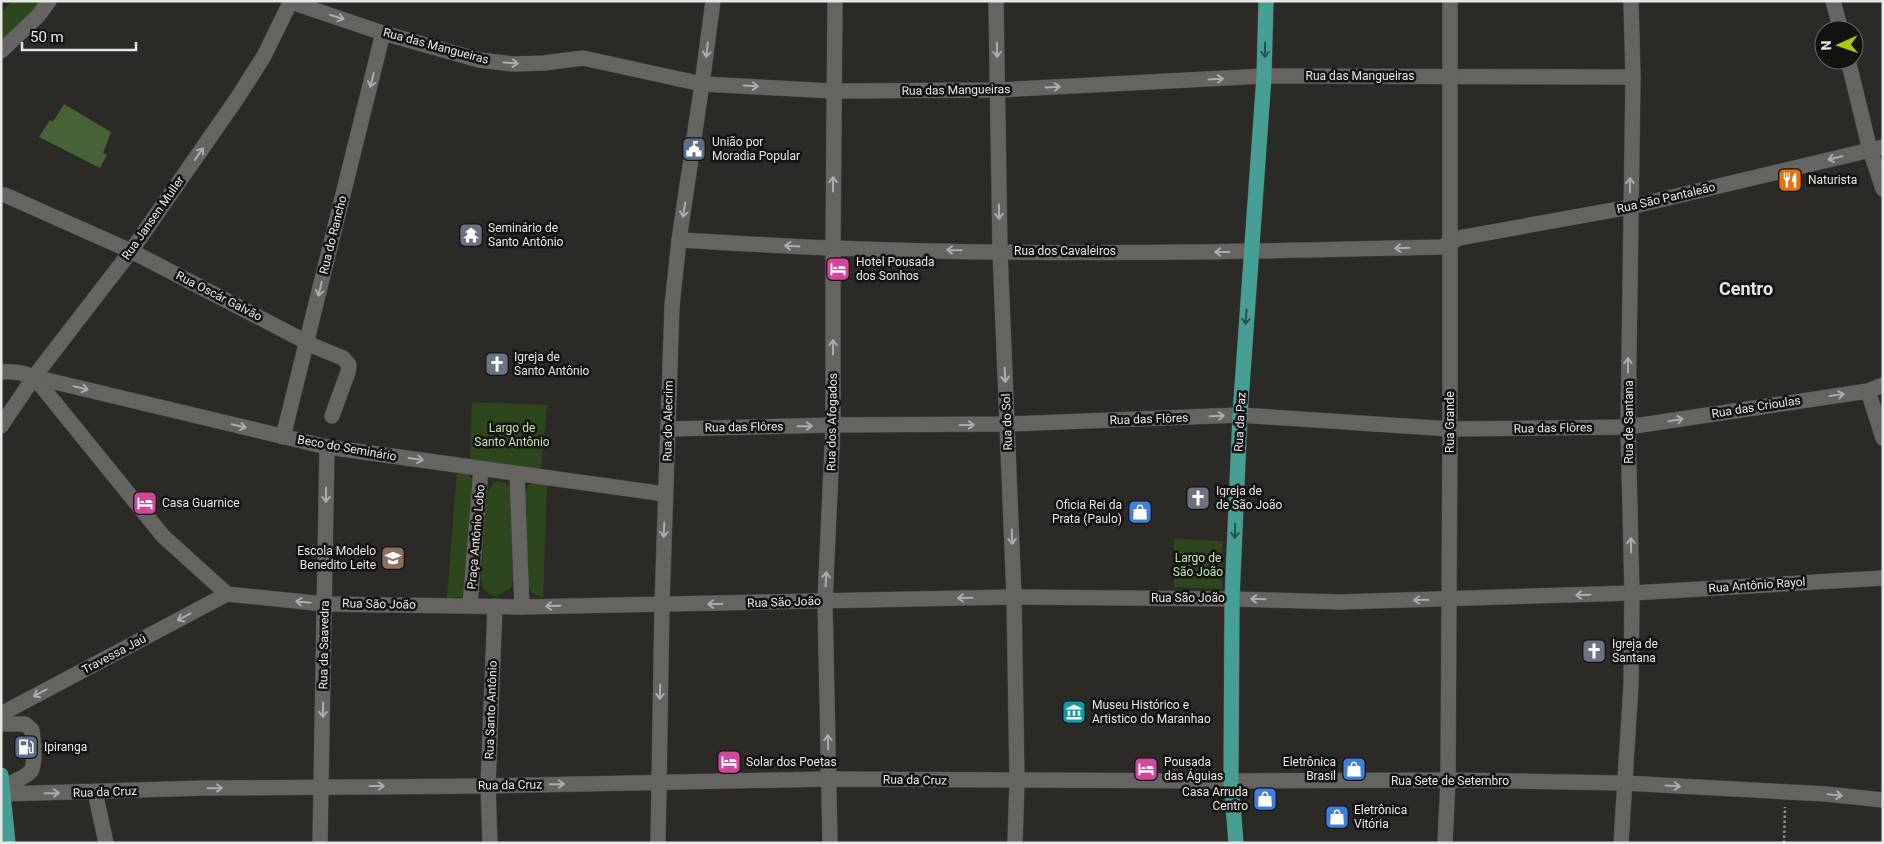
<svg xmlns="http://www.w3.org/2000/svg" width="1884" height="844" font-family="Roboto,sans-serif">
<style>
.green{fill:#2e461e}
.forest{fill:#486238}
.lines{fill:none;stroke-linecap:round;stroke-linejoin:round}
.minor-casing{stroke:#464543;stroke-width:16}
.major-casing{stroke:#464543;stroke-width:16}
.path{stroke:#8f8e8c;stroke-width:2.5;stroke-dasharray:2.5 2.5;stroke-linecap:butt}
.minor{stroke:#656461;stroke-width:15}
.major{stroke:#469f95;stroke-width:15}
.oneway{stroke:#acacaa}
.oneway2{stroke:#2a514c}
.labels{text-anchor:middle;stroke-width:5;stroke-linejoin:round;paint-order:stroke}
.street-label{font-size:12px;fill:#e7e7e5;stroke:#131211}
.poi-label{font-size:12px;fill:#e7e7e5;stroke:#131211;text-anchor:start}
.park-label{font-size:12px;fill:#beeaa5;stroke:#131211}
.district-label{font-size:18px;font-weight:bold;fill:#e7e7e5;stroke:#131211}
</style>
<rect width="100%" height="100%" fill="#2b2a27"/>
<g class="green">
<path d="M11,1H43L1,41V14Z"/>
<path d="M472,402L547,405L541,470L470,461Z"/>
<path d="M457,471L469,475L474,483L465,590L461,597L447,598Z"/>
<path d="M497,481C506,482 511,485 512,493L513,581L511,588L497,596C487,594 482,591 481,580L487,494L493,483Z"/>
<path d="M536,482L547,483L543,598L532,593L528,586L526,494C527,486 529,484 536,482Z"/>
<path d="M1174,539L1223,541L1222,589L1174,587Z"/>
</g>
<path class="forest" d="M64,104L111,132L103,153L107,155L100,168L39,137L50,120L53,122Z"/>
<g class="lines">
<g class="minor-casing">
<g id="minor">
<path d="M996,1L1000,251L1014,597L1017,781L1015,843"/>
<path d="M1833,1L1841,30"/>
<path d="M291,2L383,33L479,60L513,64L544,63L583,58L702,84L834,91L998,90L1264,76L1633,77"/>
<path d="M1,51L38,16L49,1"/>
<path d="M1848,60L1870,150L1883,189"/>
<path d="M5,195L131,251L316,347L343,358L349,365L348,372L332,416"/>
<path d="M679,240C730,243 781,246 832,248C1035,256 1239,252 1442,247L1459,238L1630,207L1883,147"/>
<path d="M1,372C13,371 23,372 34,377L327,447L665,494"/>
<path d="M34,377L163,536L227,594L325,604L522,607L1014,597L1232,599L1340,602L1632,593L1883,578"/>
<path d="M1868,391L1883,438"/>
<path d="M1,426L34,377L131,251L238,97L264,56L291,1"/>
<path d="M669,429L833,425L1008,424L1240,415L1450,429L1628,427L1868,391L1883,385"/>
<path d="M283,437L383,33"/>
<path d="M517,474L522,607"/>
<path d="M470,605L481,469"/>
<path d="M1,714L227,594"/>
<path d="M1,724H25L32,730C33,740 36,763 31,771C25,778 11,783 3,787"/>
<path d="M95,792L106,843"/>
<path d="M3,794L205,788L488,786L829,779L1231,781L1448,780L1624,783L1826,794L1883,800"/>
<path d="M320,843L327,447"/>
<path d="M490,843L488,786L495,606"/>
<path d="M658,843L662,605L672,306L679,240L702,84L713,1"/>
<path d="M830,843L825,601L833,425V248L835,1"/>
<path d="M1445,843L1448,780L1450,429V1"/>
<path d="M1621,843L1631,685L1632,593L1628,427L1633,77L1631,1"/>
</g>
</g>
<g class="major-casing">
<g id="major">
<path d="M1,775L8,843"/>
<path d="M1236,843L1231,781L1232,599L1240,415L1264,76L1266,1"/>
</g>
</g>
<path class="path" d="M1784,843L1785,807"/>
<use href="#minor" class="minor"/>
<use href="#major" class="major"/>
</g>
<defs><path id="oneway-shaft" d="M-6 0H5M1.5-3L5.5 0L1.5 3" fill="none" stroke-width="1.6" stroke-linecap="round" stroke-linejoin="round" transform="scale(1.25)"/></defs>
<g class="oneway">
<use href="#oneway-shaft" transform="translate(337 17) rotate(18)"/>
<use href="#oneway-shaft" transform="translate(707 50) rotate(97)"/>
<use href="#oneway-shaft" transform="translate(997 50) rotate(89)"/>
<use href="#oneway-shaft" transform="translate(511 63) rotate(4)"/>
<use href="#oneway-shaft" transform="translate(1216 79) rotate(-3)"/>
<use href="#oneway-shaft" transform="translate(372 80) rotate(104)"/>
<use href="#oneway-shaft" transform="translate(751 86) rotate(3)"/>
<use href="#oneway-shaft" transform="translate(1053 87) rotate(-3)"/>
<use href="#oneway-shaft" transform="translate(199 154) rotate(-55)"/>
<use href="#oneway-shaft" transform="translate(1835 158) rotate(167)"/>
<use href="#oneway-shaft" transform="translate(833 184) rotate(-90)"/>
<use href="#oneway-shaft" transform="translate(1630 185) rotate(-89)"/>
<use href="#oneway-shaft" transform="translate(684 210) rotate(99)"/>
<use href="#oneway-shaft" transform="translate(999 212) rotate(89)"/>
<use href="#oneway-shaft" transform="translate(792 246) rotate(-177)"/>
<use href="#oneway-shaft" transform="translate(1402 248) rotate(178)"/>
<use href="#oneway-shaft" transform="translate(954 250) rotate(-179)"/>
<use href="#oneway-shaft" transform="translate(1222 252) rotate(-180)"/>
<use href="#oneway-shaft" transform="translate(320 289) rotate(104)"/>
<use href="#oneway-shaft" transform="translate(833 347) rotate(-90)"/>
<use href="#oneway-shaft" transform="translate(1628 365) rotate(-90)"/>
<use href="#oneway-shaft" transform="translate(1005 375) rotate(87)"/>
<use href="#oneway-shaft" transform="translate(81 388) rotate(14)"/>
<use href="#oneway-shaft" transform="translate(1837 395) rotate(-8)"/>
<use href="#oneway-shaft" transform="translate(1217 416) rotate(-2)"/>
<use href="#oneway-shaft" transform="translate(1676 420) rotate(-9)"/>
<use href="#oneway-shaft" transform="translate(967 425)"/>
<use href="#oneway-shaft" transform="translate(239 426) rotate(14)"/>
<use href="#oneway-shaft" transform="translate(805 426) rotate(-1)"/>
<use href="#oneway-shaft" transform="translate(416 459) rotate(8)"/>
<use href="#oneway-shaft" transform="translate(326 495) rotate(91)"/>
<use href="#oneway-shaft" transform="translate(664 530) rotate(92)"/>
<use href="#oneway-shaft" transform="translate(1012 537) rotate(88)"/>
<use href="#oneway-shaft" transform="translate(1631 545) rotate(-91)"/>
<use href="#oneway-shaft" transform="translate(826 579) rotate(-87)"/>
<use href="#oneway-shaft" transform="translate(1583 595) rotate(178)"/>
<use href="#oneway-shaft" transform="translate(965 598) rotate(179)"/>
<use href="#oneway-shaft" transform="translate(1258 599) rotate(-178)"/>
<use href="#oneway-shaft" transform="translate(1421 600) rotate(179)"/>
<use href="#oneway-shaft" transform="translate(303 602) rotate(-174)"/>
<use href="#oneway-shaft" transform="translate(715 604) rotate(178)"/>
<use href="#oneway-shaft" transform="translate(553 606) rotate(179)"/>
<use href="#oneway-shaft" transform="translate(184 617) rotate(152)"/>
<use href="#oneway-shaft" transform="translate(660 692) rotate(91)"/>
<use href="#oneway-shaft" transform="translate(40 693) rotate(152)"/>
<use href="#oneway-shaft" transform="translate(323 710) rotate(91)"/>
<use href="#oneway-shaft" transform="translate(828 742) rotate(-91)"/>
<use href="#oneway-shaft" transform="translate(557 784) rotate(-1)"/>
<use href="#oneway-shaft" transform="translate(377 786)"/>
<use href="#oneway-shaft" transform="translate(1673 786) rotate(3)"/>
<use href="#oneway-shaft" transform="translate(215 788) rotate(-1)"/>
<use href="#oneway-shaft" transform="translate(52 793) rotate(-1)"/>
<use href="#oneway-shaft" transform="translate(1835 795) rotate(6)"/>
</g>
<g class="oneway2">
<use href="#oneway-shaft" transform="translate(1265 50) rotate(91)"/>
<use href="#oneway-shaft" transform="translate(1246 317) rotate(94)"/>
<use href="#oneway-shaft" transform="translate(1235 531) rotate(92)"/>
</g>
<defs>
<g id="civic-square" transform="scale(1.25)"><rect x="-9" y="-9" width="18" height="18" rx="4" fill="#5c6f8a" stroke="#131211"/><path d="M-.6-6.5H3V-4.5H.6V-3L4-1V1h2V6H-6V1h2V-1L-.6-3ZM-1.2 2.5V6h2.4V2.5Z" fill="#fff"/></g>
<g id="restaurant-square" transform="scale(1.25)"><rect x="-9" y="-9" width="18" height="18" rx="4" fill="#e8710a" stroke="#131211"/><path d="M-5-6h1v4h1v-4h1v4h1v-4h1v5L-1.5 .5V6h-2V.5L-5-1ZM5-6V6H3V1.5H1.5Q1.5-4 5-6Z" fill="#fff"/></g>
<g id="temple-square" transform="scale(1.25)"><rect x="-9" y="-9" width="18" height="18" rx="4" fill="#6b7280" stroke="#131211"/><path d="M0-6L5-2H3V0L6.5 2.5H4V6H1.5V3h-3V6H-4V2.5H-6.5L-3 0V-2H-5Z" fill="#fff"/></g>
<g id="hotel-square" transform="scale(1.25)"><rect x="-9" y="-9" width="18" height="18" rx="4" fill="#d1479c" stroke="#131211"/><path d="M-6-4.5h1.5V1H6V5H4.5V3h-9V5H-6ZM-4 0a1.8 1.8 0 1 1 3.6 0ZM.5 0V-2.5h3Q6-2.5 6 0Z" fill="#fff"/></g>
<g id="church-square" transform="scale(1.25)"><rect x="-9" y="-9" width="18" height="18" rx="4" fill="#6b7280" stroke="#131211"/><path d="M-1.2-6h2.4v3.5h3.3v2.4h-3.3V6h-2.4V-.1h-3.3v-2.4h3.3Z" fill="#fff"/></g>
<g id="shop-square" transform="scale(1.25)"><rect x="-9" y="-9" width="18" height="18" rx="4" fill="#3f7fe0" stroke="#131211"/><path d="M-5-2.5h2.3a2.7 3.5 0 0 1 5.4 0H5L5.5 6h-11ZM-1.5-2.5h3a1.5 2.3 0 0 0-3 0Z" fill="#fff"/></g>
<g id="school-square" transform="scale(1.25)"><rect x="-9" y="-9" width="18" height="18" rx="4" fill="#8d6e63" stroke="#131211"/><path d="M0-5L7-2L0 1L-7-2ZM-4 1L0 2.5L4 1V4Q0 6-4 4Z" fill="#fff"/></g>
<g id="museum-square" transform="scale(1.25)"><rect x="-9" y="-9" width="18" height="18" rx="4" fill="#0f9aa8" stroke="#131211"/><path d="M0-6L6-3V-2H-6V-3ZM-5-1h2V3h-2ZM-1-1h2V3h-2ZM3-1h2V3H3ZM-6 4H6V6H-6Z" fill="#fff"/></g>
<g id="fuel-square" transform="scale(1.25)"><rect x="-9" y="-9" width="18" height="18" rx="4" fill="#5c6f8a" stroke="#131211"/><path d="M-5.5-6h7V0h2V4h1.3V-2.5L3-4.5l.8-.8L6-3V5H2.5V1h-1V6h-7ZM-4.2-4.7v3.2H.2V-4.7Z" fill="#fff"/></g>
</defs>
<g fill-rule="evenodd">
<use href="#civic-square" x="694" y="149"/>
<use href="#restaurant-square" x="1790" y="180"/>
<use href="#temple-square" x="471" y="235"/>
<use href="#hotel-square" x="838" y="269"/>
<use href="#church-square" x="497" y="364"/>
<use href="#church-square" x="1198" y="498"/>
<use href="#hotel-square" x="145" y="503"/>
<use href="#shop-square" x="1140" y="512"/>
<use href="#school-square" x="393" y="558"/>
<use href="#church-square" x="1594" y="651"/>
<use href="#museum-square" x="1074" y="712"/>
<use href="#fuel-square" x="26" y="747"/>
<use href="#hotel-square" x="729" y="762"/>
<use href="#hotel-square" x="1146" y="769"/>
<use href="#shop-square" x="1354" y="769"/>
<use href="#shop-square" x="1265" y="799"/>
<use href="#shop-square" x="1337" y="817"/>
</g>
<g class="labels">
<g class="street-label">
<text transform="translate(436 46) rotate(15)" y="4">Rua das Mangueiras</text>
<text x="1360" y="80">Rua das Mangueiras</text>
<text transform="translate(956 90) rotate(-1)" y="4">Rua das Mangueiras</text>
<text transform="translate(1666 198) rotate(-13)" y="4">Rua São Pantaleão</text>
<text transform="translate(153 218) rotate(-55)" y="4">Rua Jansen Muller</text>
<text transform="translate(333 235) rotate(-76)" y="4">Rua do Rancho</text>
<text x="1065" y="255">Rua dos Cavaleiros</text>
<text transform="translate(219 296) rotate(27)" y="4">Rua Oscár Galvão</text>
<text transform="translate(1756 407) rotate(-9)" y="4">Rua das Crioulas</text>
<text transform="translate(1149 419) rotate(-2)" y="4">Rua das Flôres</text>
<text transform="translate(668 421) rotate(-89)" y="4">Rua do Alecrim</text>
<text transform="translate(832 422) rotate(-89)" y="4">Rua dos Afogados</text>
<text transform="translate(1007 422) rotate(-92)" y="4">Rua do Sol</text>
<text transform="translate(1240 422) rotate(-87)" y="4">Rua da Paz</text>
<text transform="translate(1450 422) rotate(-90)" y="4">Rua Grande</text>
<text transform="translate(1629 422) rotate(-90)" y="4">Rua de Santana</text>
<text transform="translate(744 427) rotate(-1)" y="4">Rua das Flôres</text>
<text transform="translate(1553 428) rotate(-1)" y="4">Rua das Flôres</text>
<text transform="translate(347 448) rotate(10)" y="4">Beco do Seminário</text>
<text transform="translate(476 537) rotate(-85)" y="4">Praça Antônio Lobo</text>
<text transform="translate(1757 585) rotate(-4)" y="4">Rua Antônio Rayol</text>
<text x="1188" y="602">Rua São João</text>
<text transform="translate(784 602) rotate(-2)" y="4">Rua São João</text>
<text transform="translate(379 604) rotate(1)" y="4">Rua São João</text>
<text transform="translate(324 645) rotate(-89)" y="4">Rua da Saavedra</text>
<text transform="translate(114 654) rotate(-28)" y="4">Travessa Jaú</text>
<text transform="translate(491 710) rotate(-88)" y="4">Rua Santo Antônio</text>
<text transform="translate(915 780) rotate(1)" y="4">Rua da Cruz</text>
<text x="1450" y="785">Rua Sete de Setembro</text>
<text transform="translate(510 785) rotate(-1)" y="4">Rua da Cruz</text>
<text transform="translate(105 792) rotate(-2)" y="4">Rua da Cruz</text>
</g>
<g class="poi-label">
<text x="712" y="146">União por<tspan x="712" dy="14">Moradia Popular</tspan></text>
<text x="1808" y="184">Naturista</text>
<text x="488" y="232">Seminário de<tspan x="488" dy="14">Santo Antônio</tspan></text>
<text x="856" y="266">Hotel Pousada<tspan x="856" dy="14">dos Sonhos</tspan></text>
<text x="514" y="361">Igreja de<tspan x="514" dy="14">Santo Antônio</tspan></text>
<text x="1216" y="495">Igreja de<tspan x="1216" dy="14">de São João</tspan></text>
<text x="162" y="507">Casa Guarnice</text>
<text x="1122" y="509" text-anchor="end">Oficia Rei da<tspan x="1122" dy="14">Prata (Paulo)</tspan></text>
<text x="376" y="555" text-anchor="end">Escola Modelo<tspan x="376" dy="14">Benedito Leite</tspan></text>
<text x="1612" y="648">Igreja de<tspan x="1612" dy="14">Santana</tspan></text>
<text x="1092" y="709">Museu Histórico e<tspan x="1092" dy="14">Artistico do Maranhao</tspan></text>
<text x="44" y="751">Ipiranga</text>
<text x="746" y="766">Solar dos Poetas</text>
<text x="1164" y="766">Pousada<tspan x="1164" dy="14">das Águias</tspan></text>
<text x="1336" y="766" text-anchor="end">Eletrônica<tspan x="1336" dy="14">Brasil</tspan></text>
<text x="1248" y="796" text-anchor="end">Casa Arruda<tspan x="1248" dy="14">Centro</tspan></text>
<text x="1354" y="814">Eletrônica<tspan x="1354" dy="14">Vitória</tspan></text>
</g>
<g class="park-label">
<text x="512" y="432">Largo de<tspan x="512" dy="14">Santo Antônio</tspan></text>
<text x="1198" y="562">Largo de<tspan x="1198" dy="14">São João</tspan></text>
</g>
<g class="district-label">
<text x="1746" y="295">Centro</text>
</g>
</g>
<rect width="1884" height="844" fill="none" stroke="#e7e7e5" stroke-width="5"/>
<g transform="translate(1839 45) rotate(268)"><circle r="24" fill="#131211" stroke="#686766"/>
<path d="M0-4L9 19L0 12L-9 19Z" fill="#aac717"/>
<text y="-8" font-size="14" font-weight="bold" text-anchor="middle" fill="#e7e7e5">N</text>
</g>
<path d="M22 42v8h114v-8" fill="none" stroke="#e7e7e5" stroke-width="2.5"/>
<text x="30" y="42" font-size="15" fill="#e7e7e5" stroke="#131211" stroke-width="4" paint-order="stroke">50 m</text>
</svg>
